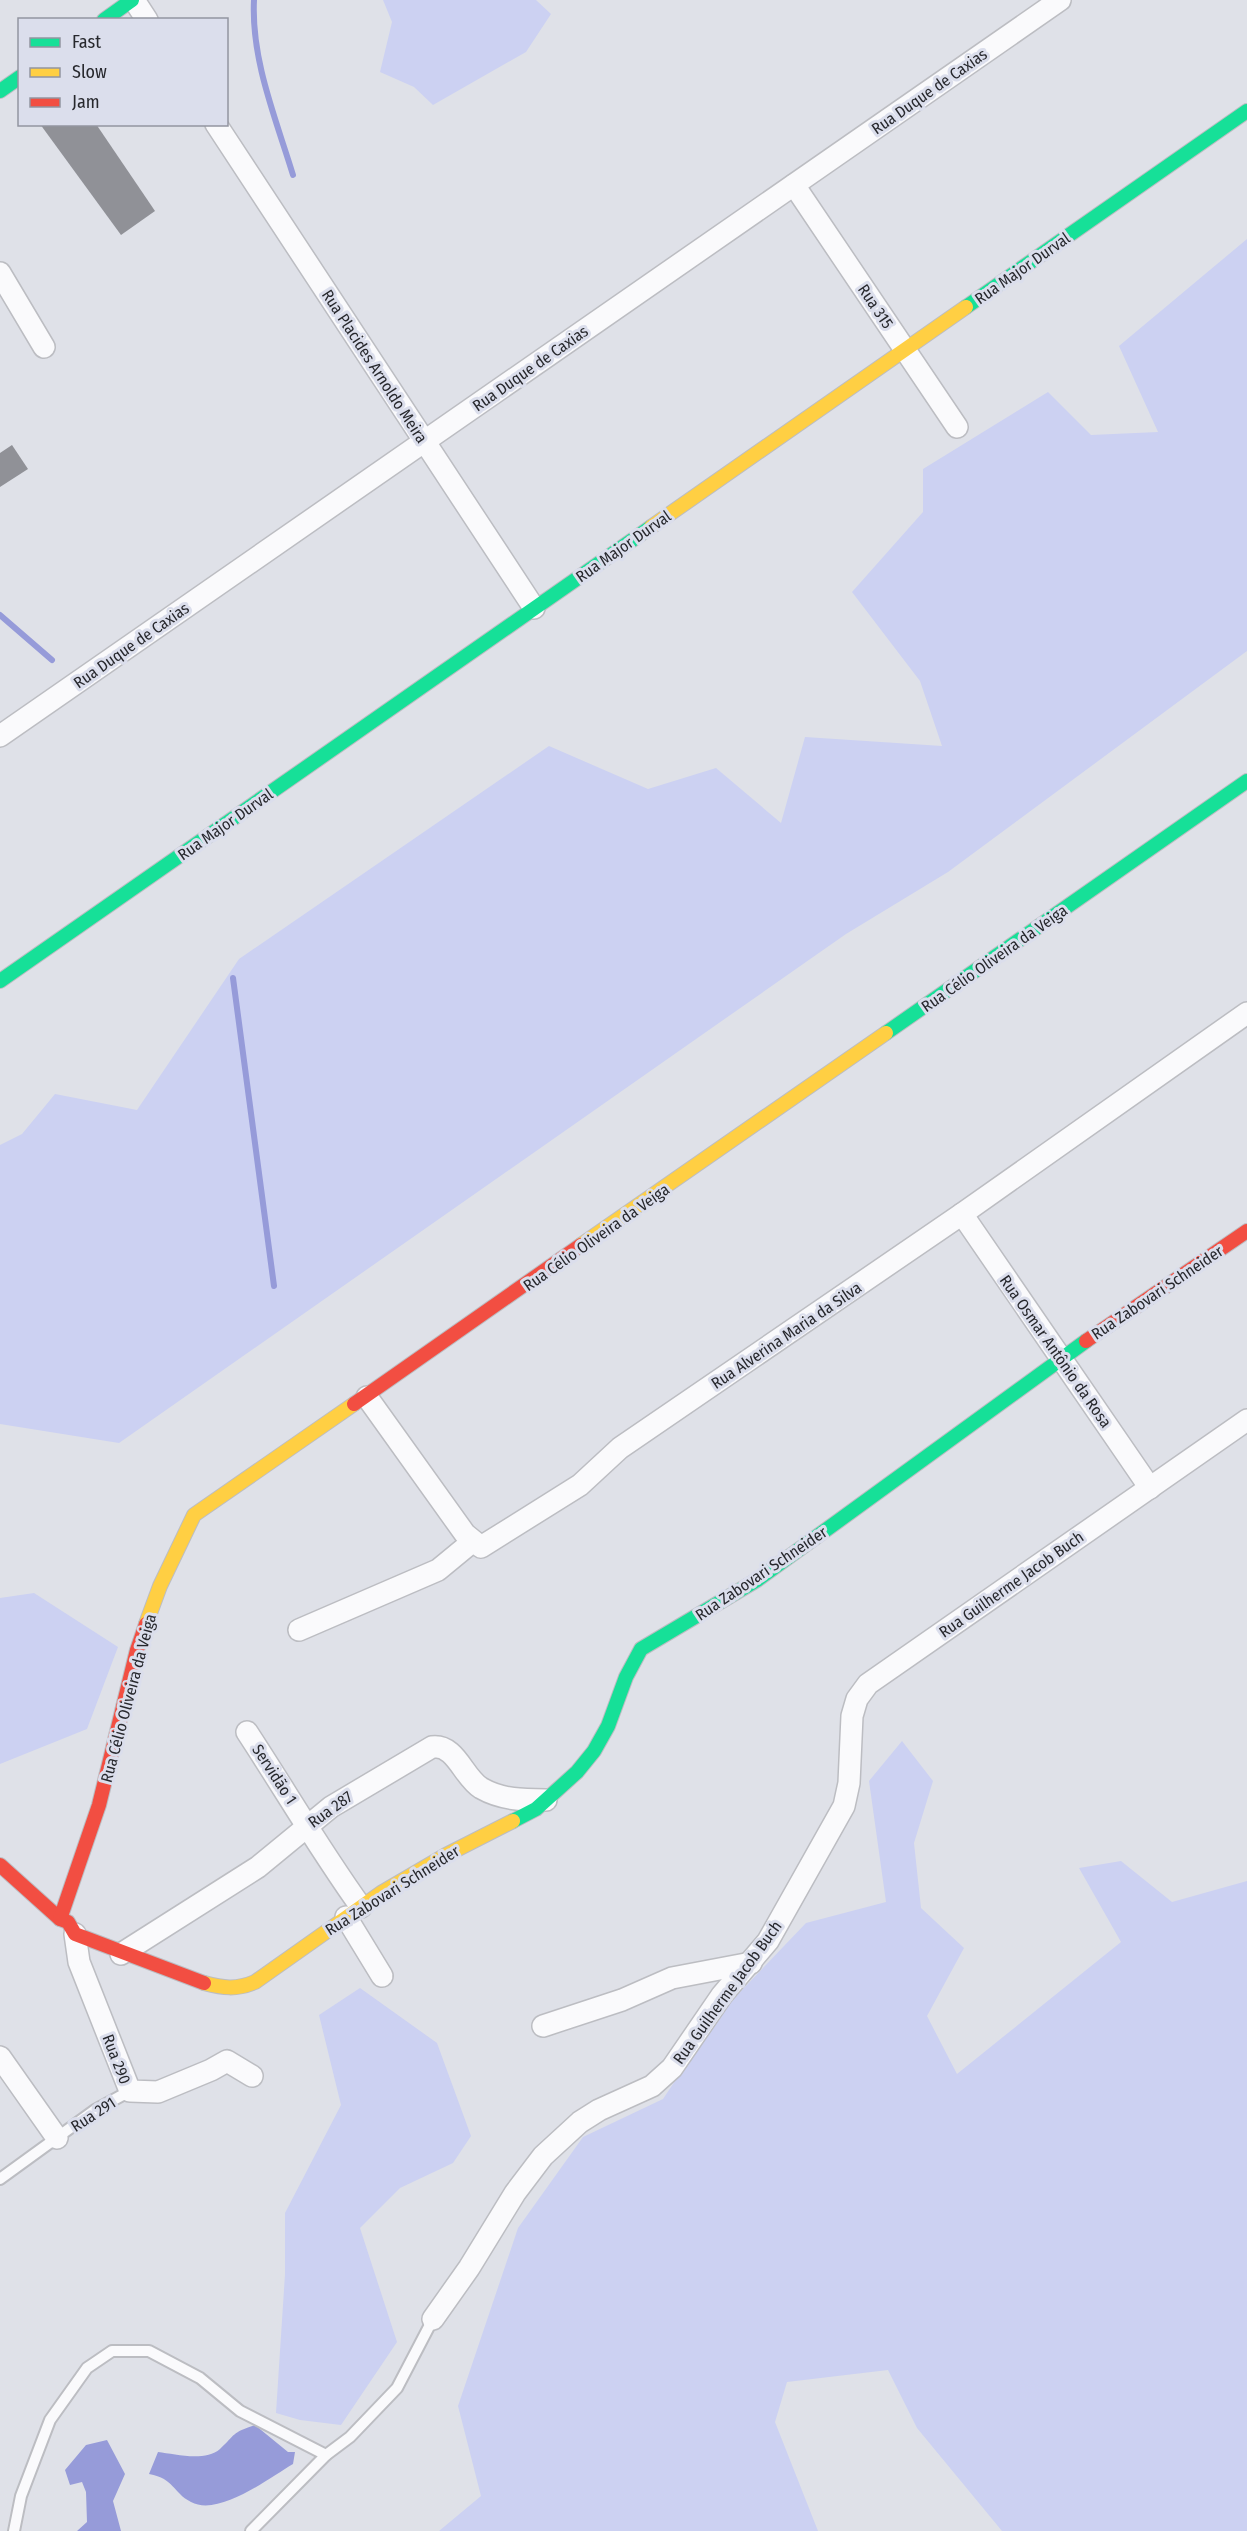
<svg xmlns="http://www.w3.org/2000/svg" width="1247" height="2531" font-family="'Fira Sans Condensed',sans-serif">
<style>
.green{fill:#ccd1f2}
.water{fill:#969bd9}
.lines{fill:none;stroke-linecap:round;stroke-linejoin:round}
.stream{stroke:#969bd9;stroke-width:6}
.building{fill:#909197}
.lane-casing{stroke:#bcbdc2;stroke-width:14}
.street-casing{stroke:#bcbdc2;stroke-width:24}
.fast-casing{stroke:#bcbdc2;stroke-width:16}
.slow-casing{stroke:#bcbdc2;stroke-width:16}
.jam-casing{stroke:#bcbdc2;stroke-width:16}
.lane{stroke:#fafafc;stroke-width:10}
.street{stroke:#fafafc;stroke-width:21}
.fast{stroke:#16e098;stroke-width:14}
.slow{stroke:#ffcf43;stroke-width:14}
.jam{stroke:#f24e42;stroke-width:14}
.labels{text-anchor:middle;stroke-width:6;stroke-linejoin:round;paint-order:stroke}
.street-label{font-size:16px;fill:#27282d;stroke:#dbdeec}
</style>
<rect width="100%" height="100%" fill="#dfe1e8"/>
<g class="green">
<path d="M383,0H536L551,14L526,52L433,105L414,87L380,72L392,22Z"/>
<path d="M1247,239V651L948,872L846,934L119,1443L0,1424V1145L22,1134L55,1094L137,1110L239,959L549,746L648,789L716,768L781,823L805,737L942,746L920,681L852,592L923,512V469L1048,392L1091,435L1158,432L1119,346Z"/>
<path d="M34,1593L118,1647L87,1729L0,1764V1598Z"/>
<path d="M902,1741L933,1781L914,1843L921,1908L964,1948L927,2016L957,2074L1121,1942L1079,1868L1121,1861L1172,1902L1247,1881V2531H1002L917,2428L888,2370L787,2382L775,2422L818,2531H439L481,2496L458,2406L518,2228L583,2137L663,2099L721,2012L806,1923L886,1902L869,1781Z"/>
<path d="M360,1988L437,2043L471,2136L453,2163L400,2188L360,2228L397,2342L341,2425L300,2420L276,2413L285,2274V2213L341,2105L319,2015Z"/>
</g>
<g class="water">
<path d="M255,2425L288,2452H295L293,2464C269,2478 219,2517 191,2502C172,2492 175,2479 149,2474L158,2452C175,2454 205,2462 220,2449C236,2434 231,2433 255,2425Z"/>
<path d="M107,2440L125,2474L113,2501L121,2531H77L87,2522L86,2492L82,2482L70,2485L65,2470L86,2445Z"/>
</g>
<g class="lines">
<g class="stream">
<path d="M254,0C251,60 276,119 293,175"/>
<path d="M0,615L52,660"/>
<path d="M233,978L274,1286"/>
</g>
</g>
<g class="building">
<path d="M40,124H96L155,211L121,235Z"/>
<path d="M12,445L28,469L0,487V453Z"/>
</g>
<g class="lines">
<g class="lane-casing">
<g id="lane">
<path d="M0,2179L95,2110L130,2091"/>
<path d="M14,2531L21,2496L50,2420L87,2368L112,2351H149L200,2378L240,2411L326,2455"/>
<path d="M251,2531L326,2455L350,2437L397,2388L433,2319"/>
</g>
</g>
<g class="street-casing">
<g id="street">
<path d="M134,0L147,20"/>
<path d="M216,124L534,608"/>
<path d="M794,185L957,427"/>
<path d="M0,273L44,347"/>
<path d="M0,736L1060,0"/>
<path d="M962,1214L1150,1488"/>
<path d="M367,1397L465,1534L481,1547L580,1485L620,1448L962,1214L1247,1013"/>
<path d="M299,1630L438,1570L472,1542"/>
<path d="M247,1732C285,1790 320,1850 361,1907"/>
<path d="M346,1917L382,1976"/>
<path d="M75,1934L79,1962L130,2091L158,2092L211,2070L227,2061L252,2076"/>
<path d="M121,1954L258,1867L331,1807L432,1747C456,1744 463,1777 481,1788C502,1800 523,1800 546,1800"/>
<path d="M543,2026L622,2000L672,1978L751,1963"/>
<path d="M0,2057L57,2138"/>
<path d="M433,2319L469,2268L515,2193L543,2156L580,2122L599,2110L652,2086L672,2068L722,1995L768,1941L844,1806L849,1783L852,1716L857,1699L868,1684L1247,1420"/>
</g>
</g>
<g class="fast-casing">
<g id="fast">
<path d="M104,20L132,0"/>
<path d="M0,91L20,77"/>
<path d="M966,307L1247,111"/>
<path d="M0,981L651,527"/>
<path d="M886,1033L1247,781"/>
<path d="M513,1821L536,1809L577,1772L594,1751L608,1726L626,1677L641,1649L757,1580L1086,1341"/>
</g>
</g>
<g class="slow-casing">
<g id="slow">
<path d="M651,527L966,307"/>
<path d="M581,1245L886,1033"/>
<path d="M146,1624L160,1586L194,1515L354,1404"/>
<path d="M204,1983C223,1988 236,1990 255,1982L381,1893L446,1855L513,1821"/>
</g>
</g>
<g class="jam-casing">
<g id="jam">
<path d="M1086,1341L1247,1231"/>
<path d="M354,1404L581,1245"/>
<path d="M0,1865L60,1919L68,1922L75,1934L204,1983"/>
<path d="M60,1919L99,1805L137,1650L146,1624"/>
</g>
</g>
<use href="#lane" class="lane"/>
<use href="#street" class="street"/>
<use href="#fast" class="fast"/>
<use href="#slow" class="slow"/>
<use href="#jam" class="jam"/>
</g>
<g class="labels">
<g class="street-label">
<text transform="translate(929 91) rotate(-35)" y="6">Rua Duque de Caxias</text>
<text transform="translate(1022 268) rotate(-35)" y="6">Rua Major Durval</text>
<text transform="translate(876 306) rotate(56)" y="6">Rua 315</text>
<text transform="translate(375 366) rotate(57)" y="6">Rua Placides Arnoldo Meira</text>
<text transform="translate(530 368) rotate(-35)" y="6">Rua Duque de Caxias</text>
<text transform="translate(623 546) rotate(-35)" y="6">Rua Major Durval</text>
<text transform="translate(131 645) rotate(-35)" y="6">Rua Duque de Caxias</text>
<text transform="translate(225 824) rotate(-35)" y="6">Rua Major Durval</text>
<text transform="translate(994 958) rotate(-35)" y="6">Rua Célio Oliveira da Veiga</text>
<text transform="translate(596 1237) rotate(-35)" y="6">Rua Célio Oliveira da Veiga</text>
<text transform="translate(1157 1292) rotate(-34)" y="6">Rua Zabovari Schneider</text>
<text transform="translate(786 1335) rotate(-34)" y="6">Rua Alverina Maria da Silva</text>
<text transform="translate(1056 1351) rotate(55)" y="6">Rua Osmar Antônio da Rosa</text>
<text transform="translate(761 1573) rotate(-34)" y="6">Rua Zabovari Schneider</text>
<text transform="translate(1011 1584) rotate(-35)" y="6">Rua Guilherme Jacob Buch</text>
<text transform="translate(128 1698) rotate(-75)" y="6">Rua Célio Oliveira da Veiga</text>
<text transform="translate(275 1774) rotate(57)" y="6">Servidão 1</text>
<text transform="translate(330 1809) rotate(-36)" y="6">Rua 287</text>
<text transform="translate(392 1890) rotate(-32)" y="6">Rua Zabovari Schneider</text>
<text transform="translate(727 1992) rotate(-54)" y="6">Rua Guilherme Jacob Buch</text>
<text transform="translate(117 2059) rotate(69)" y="6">Rua 290</text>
<text transform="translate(93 2114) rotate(-33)" y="6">Rua 291</text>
</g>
</g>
<rect x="18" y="18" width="210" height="108" fill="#dbdeec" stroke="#9395a0" stroke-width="1.5"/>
<rect x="30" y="38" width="30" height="9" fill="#16e098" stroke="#9395a0" stroke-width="1.5"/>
<text x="72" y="48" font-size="18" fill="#27282d">Fast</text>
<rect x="30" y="68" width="30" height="9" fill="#ffcf43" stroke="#9395a0" stroke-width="1.5"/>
<text x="72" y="78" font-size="18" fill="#27282d">Slow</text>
<rect x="30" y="98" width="30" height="9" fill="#f24e42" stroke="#9395a0" stroke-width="1.5"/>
<text x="72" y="108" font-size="18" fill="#27282d">Jam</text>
</svg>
